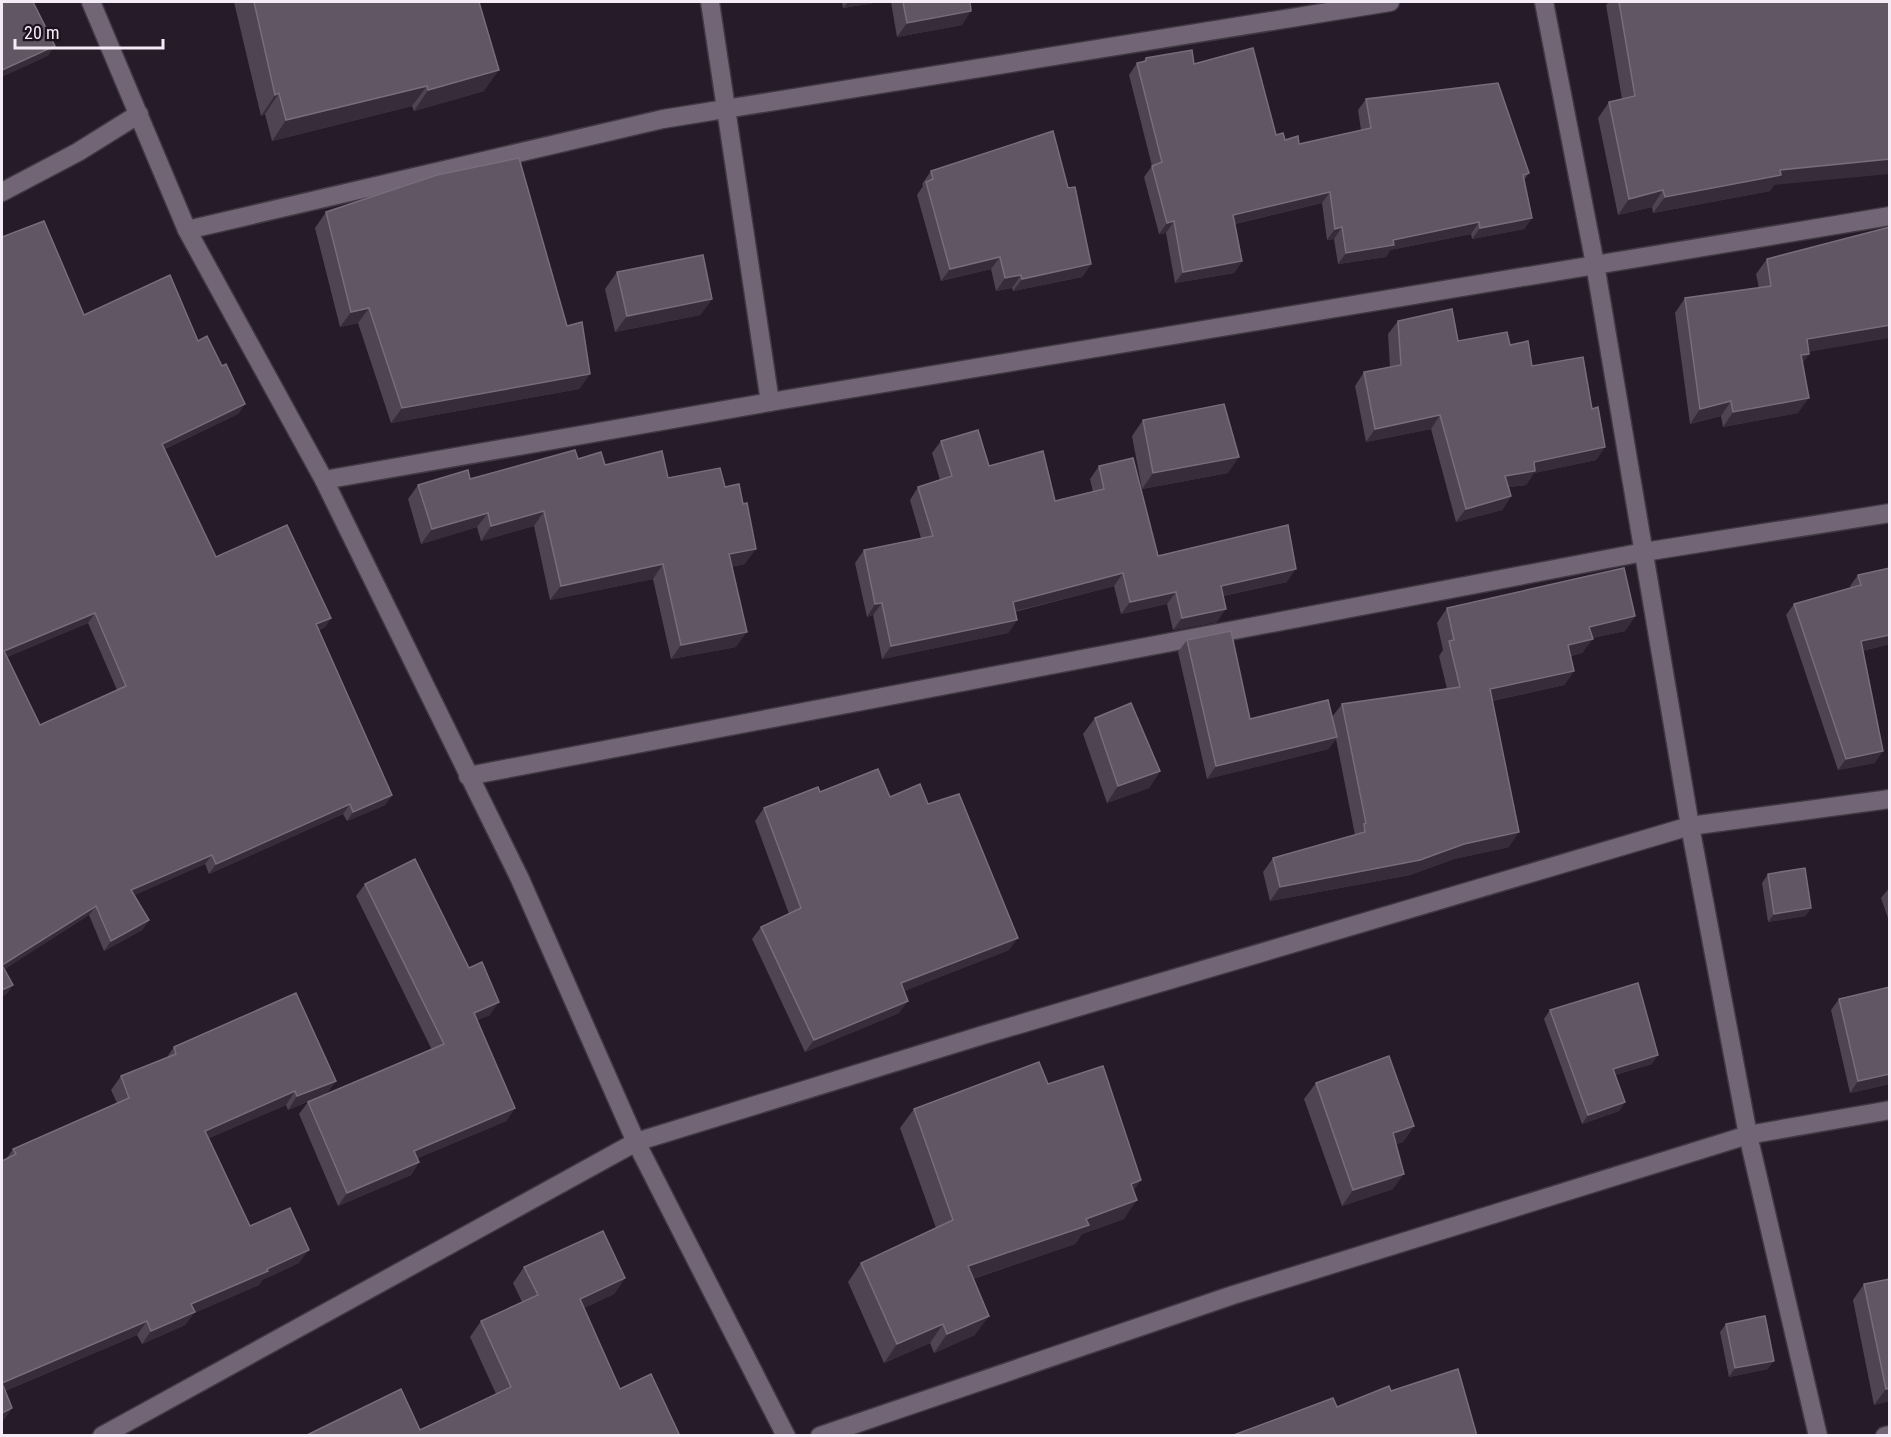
<svg xmlns="http://www.w3.org/2000/svg" width="1891" height="1437" font-family="'Roboto Condensed',sans-serif">
<style>
.lines{fill:none;stroke-linecap:round;stroke-linejoin:round}
.minor-casing{stroke:#403843;stroke-width:21}
.minor{stroke:#726576;stroke-width:18}
.wall{fill:#4e4452;fill-rule:evenodd}
.shaded-wall{fill:#362c3a}
.building{fill:#605664;stroke:#776d7b;stroke-width:1.5;fill-rule:evenodd}
</style>
<rect width="100%" height="100%" fill="#251b29"/>
<g class="lines">
<g class="minor-casing">
<g id="minor">
<path d="M91,2L187,230L324,480L520,879L636,1142L786,1436"/>
<path d="M710,2L770,402"/>
<path d="M1544,2L1595,264L1690,826L1748,1135L1818,1436"/>
<path d="M2,192L78,152L139,114"/>
<path d="M187,230L663,119L1390,2"/>
<path d="M324,480L770,402L1890,216"/>
<path d="M468,776L1644,552L1890,513"/>
<path d="M102,1436L636,1142L983,1035L1690,826L1890,799"/>
<path d="M820,1436L1233,1295L1748,1135L1890,1110"/>
<path d="M1885,1436L1890,1435"/>
</g>
</g>
<use href="#minor" class="minor"/>
</g>
<g class="wall">
<path d="M234,2H479L484,91L414,111L412,106L272,141L265,114L261,116Z"/>
<path d="M842,2H880L843,8Z"/>
<path d="M891,2H970L962,25L897,37Z"/>
<path d="M1609,2H1890L1770,191L1653,213L1652,207L1618,215L1598,118L1609,102L1622,99L1606,5Z"/>
<path d="M1146,58L1194,64L1276,135L1285,140L1299,144L1361,130L1358,110L1366,99L1529,173L1524,180L1532,218L1524,229L1472,239L1471,234L1390,250L1386,257L1338,264L1334,239L1327,240L1322,203L1235,224L1242,261L1234,273L1175,283L1166,233L1159,234L1144,177L1152,166L1129,75L1137,63L1143,62Z"/>
<path d="M931,171L1068,188L1091,264L1082,277L1013,291L1012,288L996,291L991,269L941,281L917,195L923,186L922,184Z"/>
<path d="M326,212L590,374L579,389L391,423L358,323L340,327L315,228Z"/>
<path d="M2,237L84,315L198,341L222,366L245,404L238,414L165,449L216,557L331,618L325,627L319,630L392,795L385,805L347,821L343,814L209,874L205,864L134,895L149,920L142,930L104,951L89,915L4,969L13,985L6,994L2,997ZM88,623L117,690L40,725L7,657Z"/>
<path d="M1767,259L1809,352L1802,364L1798,413L1723,427L1721,416L1690,424L1675,313L1685,298L1759,288L1756,274Z"/>
<path d="M617,272L712,299L700,315L615,332L605,289Z"/>
<path d="M1398,321L1458,341L1510,345L1532,366L1592,409L1605,447L1596,460L1534,473L1526,485L1509,487L1511,496L1502,510L1456,522L1431,429L1366,442L1355,386L1364,372L1390,367L1388,334Z"/>
<path d="M1143,420L1228,473L1142,489L1132,436Z"/>
<path d="M941,441L1055,501L1093,492L1090,479L1099,466L1158,556L1287,582L1223,596L1217,622L1173,630L1167,604L1121,614L1114,586L1015,612L1017,620L1008,633L882,659L873,615L867,617L855,563L864,550L921,538L910,500L918,487L940,480L932,453Z"/>
<path d="M578,459L668,478L725,487L745,564L731,567L736,647L671,659L653,579L550,600L534,526L481,541L477,527L421,544L408,499L418,485L470,479Z"/>
<path d="M1890,568V644L1862,651L1875,763L1838,770L1786,615L1794,604L1851,588L1850,586L1858,575Z"/>
<path d="M1447,608L1635,616L1625,631L1592,638L1582,653L1571,656L1574,671L1564,685L1492,701L1509,847L1454,859L1410,875L1270,901L1263,872L1273,858L1355,835L1336,739L1328,749L1207,779L1178,652L1187,640L1250,719L1332,717L1342,704L1447,689L1439,656L1443,650L1437,623Z"/>
<path d="M1095,718L1160,771L1149,788L1107,803L1083,734Z"/>
<path d="M820,792L890,797L928,804L1009,950L904,991L899,1013L805,1052L752,939L761,927L789,914L755,821L764,808Z"/>
<path d="M1768,874L1811,908L1805,916L1768,922L1762,883Z"/>
<path d="M365,884L490,1015L477,1020L515,1108L506,1121L418,1158L419,1162L411,1175L338,1206L299,1114L308,1102L432,1050L356,896Z"/>
<path d="M1890,887V924L1881,898Z"/>
<path d="M1839,999L1890,1084L1850,1093L1831,1010Z"/>
<path d="M1550,1010L1652,1064L1615,1075L1625,1102L1619,1111L1582,1124L1544,1019Z"/>
<path d="M174,1047L336,1081L326,1094L288,1110L286,1105L209,1138L250,1226L299,1263L262,1280L259,1285L194,1313L185,1325L142,1344L137,1335L5,1391L12,1408L2,1422V1161L7,1158L13,1149L117,1103L111,1090L121,1076L167,1057Z"/>
<path d="M1316,1083L1414,1126L1403,1142L1396,1144L1393,1189L1342,1206L1304,1099Z"/>
<path d="M1048,1084L1134,1191L1124,1219L1082,1234L1075,1244L973,1279L975,1335L934,1353L930,1343L884,1363L848,1282L861,1263L936,1228L900,1128L914,1109Z"/>
<path d="M524,1267L625,1278L614,1294L584,1308L620,1389L420,1430L496,1394L470,1337L481,1321L522,1302L513,1283Z"/>
<path d="M1890,1279V1401L1874,1405L1853,1300L1864,1284Z"/>
<path d="M1726,1324L1768,1369L1729,1377L1720,1332Z"/>
</g>
<g class="shaded-wall">
<path d="M848,2H880L843,8Z"/>
<path d="M971,11L962,25L897,37L907,23Z"/>
<path d="M55,46L48,56L2,77V70Z"/>
<path d="M499,70L484,91L414,111L428,90Z"/>
<path d="M427,86L412,106L272,141L286,120Z"/>
<path d="M279,93L265,114L261,116L275,95Z"/>
<path d="M1890,159V174L1774,185L1770,191L1653,213L1665,197L1780,170Z"/>
<path d="M1663,190L1652,207L1618,215L1629,199Z"/>
<path d="M1330,192L1322,203L1225,226L1233,215Z"/>
<path d="M1532,218L1524,229L1472,239L1480,228Z"/>
<path d="M1174,221L1166,233L1159,234L1167,223Z"/>
<path d="M1479,222L1471,234L1390,250L1386,257L1338,264L1346,253L1393,240Z"/>
<path d="M1342,227L1334,239L1327,240L1335,229Z"/>
<path d="M1000,257L991,269L941,281L950,269Z"/>
<path d="M1242,261L1234,273L1175,283L1183,272Z"/>
<path d="M1091,264L1082,277L1013,291L1022,279Z"/>
<path d="M1021,275L1012,288L996,291L1005,278Z"/>
<path d="M712,299L700,315L615,332L627,316Z"/>
<path d="M369,308L358,323L340,327L351,312Z"/>
<path d="M1890,325V338L1797,354L1807,339Z"/>
<path d="M1809,354L1799,369L1801,355Z"/>
<path d="M590,374L579,389L391,423L402,408Z"/>
<path d="M1809,398L1798,413L1723,427L1733,412Z"/>
<path d="M1731,401L1721,416L1690,424L1700,409Z"/>
<path d="M245,404L238,414L156,453L162,444Z"/>
<path d="M1440,415L1431,429L1366,442L1375,429Z"/>
<path d="M1605,447L1596,460L1534,473L1526,485L1496,489L1505,476L1534,462Z"/>
<path d="M1239,457L1228,473L1142,489L1153,473Z"/>
<path d="M1511,496L1502,510L1456,522L1466,509Z"/>
<path d="M544,511L534,526L481,541L491,526Z"/>
<path d="M488,513L477,527L421,544L432,529Z"/>
<path d="M756,549L745,564L718,569L729,554Z"/>
<path d="M663,564L653,579L550,600L561,586Z"/>
<path d="M1296,569L1287,582L1212,598L1221,586Z"/>
<path d="M1123,573L1114,586L1004,614L1013,602Z"/>
<path d="M1176,592L1167,604L1121,614L1130,602Z"/>
<path d="M882,603L873,615L867,617L875,604Z"/>
<path d="M1226,609L1217,622L1173,630L1182,618Z"/>
<path d="M95,613L88,623L2,659L4,651Z"/>
<path d="M1635,616L1625,631L1579,641L1589,627Z"/>
<path d="M331,618L325,627L309,634L316,624Z"/>
<path d="M1017,620L1008,633L882,659L891,646Z"/>
<path d="M747,632L736,647L671,659L681,645Z"/>
<path d="M1890,635V644L1853,653L1861,641Z"/>
<path d="M1593,639L1582,653L1558,659L1568,645Z"/>
<path d="M1574,671L1564,685L1479,704L1490,689Z"/>
<path d="M1337,737L1328,749L1207,779L1216,766Z"/>
<path d="M1883,751L1875,763L1838,770L1846,759Z"/>
<path d="M1160,771L1149,788L1107,803L1118,786Z"/>
<path d="M392,795L385,805L347,821L353,812Z"/>
<path d="M350,804L343,814L209,874L216,864Z"/>
<path d="M1519,832L1509,847L1454,859L1410,875L1270,901L1280,887Z"/>
<path d="M212,855L205,864L124,900L131,890Z"/>
<path d="M96,906L89,915L2,971V966Z"/>
<path d="M1811,908L1805,916L1768,922L1774,914Z"/>
<path d="M149,920L142,930L104,951L111,941Z"/>
<path d="M1018,938L1009,950L892,996L901,983Z"/>
<path d="M13,985L6,994L2,997V990Z"/>
<path d="M908,1001L899,1013L805,1052L814,1040Z"/>
<path d="M499,1002L490,1015L466,1025L474,1013Z"/>
<path d="M1658,1055L1652,1064L1607,1077L1613,1069Z"/>
<path d="M1890,1074V1084L1850,1093L1858,1081Z"/>
<path d="M336,1081L326,1094L288,1110L297,1096Z"/>
<path d="M295,1091L286,1105L196,1144L205,1131Z"/>
<path d="M1625,1102L1619,1111L1582,1124L1588,1115Z"/>
<path d="M515,1108L506,1121L406,1163L414,1151Z"/>
<path d="M1414,1126L1403,1142L1382,1149L1393,1133Z"/>
<path d="M419,1162L411,1175L338,1206L347,1193Z"/>
<path d="M1404,1174L1393,1189L1342,1206L1353,1190Z"/>
<path d="M1141,1180L1128,1199L1131,1184Z"/>
<path d="M1137,1200L1124,1219L1082,1234L1075,1244L954,1285L968,1266L1086,1219Z"/>
<path d="M309,1250L299,1263L262,1280L259,1285L194,1313L185,1325L142,1344L151,1331L191,1304Z"/>
<path d="M625,1278L614,1294L570,1315L580,1299Z"/>
<path d="M989,1316L975,1335L934,1353L947,1334Z"/>
<path d="M147,1321L137,1335L2,1392V1383Z"/>
<path d="M943,1324L930,1343L884,1363L897,1344Z"/>
<path d="M1774,1361L1768,1369L1729,1377L1735,1368Z"/>
<path d="M1890,1388V1401L1874,1405L1886,1389Z"/>
<path d="M12,1408L3,1421L2,1422V1413Z"/>
</g>
<g class="building">
<path d="M2,2H33L55,46L2,70Z"/>
<path d="M254,2H479L499,70L428,90L427,86L286,120L279,93L275,95Z"/>
<path d="M903,2H970L971,11L907,23Z"/>
<path d="M1619,2H1890V159L1780,170L1781,175L1665,197L1663,190L1629,199L1609,102L1635,96Z"/>
<path d="M1253,48L1276,135L1283,133L1285,140L1298,136L1299,144L1371,128L1366,99L1498,83L1529,173L1523,175L1532,218L1480,228L1479,222L1393,240L1394,245L1346,253L1342,227L1335,229L1330,192L1233,215L1242,261L1183,272L1174,221L1167,223L1152,166L1162,162L1137,63L1146,61V58L1192,50L1194,64Z"/>
<path d="M1053,131L1068,188L1075,187L1091,264L1022,279L1021,275L1005,278L1000,257L950,269L926,182L933,179L931,171Z"/>
<path d="M519,158L567,326L582,322L590,374L402,408L369,308L351,312L326,212L437,175Z"/>
<path d="M44,221L84,315L170,275L198,341L207,336L222,366L226,364L245,404L162,444L216,557L287,525L331,618L316,624L392,795L353,812L350,804L216,864L212,855L131,890L149,920L111,941L96,906L2,965L13,985L2,990V237ZM95,613L126,686L40,725L4,651Z"/>
<path d="M1890,227V325L1807,339L1809,354L1801,355L1809,398L1733,412L1731,401L1700,409L1685,298L1771,286L1767,259Z"/>
<path d="M703,255L712,299L627,316L617,272Z"/>
<path d="M1452,309L1458,341L1507,332L1510,345L1528,341L1532,366L1583,357L1592,409L1598,407L1605,447L1534,462L1535,471L1505,476L1511,496L1466,509L1440,415L1375,429L1364,372L1401,365L1398,321Z"/>
<path d="M1224,404L1239,457L1153,473L1143,420Z"/>
<path d="M978,430L989,466L1043,451L1055,501L1104,489L1099,466L1133,458L1158,556L1288,525L1296,569L1221,586L1226,609L1182,618L1176,592L1130,602L1123,573L1013,602L1017,620L891,646L882,603L875,604L864,550L933,536L918,487L952,476L941,441Z"/>
<path d="M575,450L578,459L601,452L605,465L662,451L668,478L720,468L725,487L739,484L743,504L747,503L756,549L729,554L747,632L681,645L663,564L561,586L544,511L491,526L488,513L432,529L418,485L468,470L470,479Z"/>
<path d="M1624,568L1635,616L1589,627L1593,639L1568,645L1574,671L1490,689L1519,832L1464,844L1420,860L1280,887L1273,858L1365,832L1364,824L1366,823L1342,704L1460,687L1449,641L1454,640L1447,608Z"/>
<path d="M1890,568V635L1861,641L1883,751L1846,759L1794,604L1861,585L1858,575Z"/>
<path d="M1231,631L1250,719L1328,700L1337,737L1216,766L1187,640Z"/>
<path d="M1131,703L1160,771L1118,786L1095,718Z"/>
<path d="M878,769L890,797L920,784L928,804L959,794L1018,938L901,983L908,1001L814,1040L761,927L801,908L764,808L818,787L820,792Z"/>
<path d="M415,859L469,968L482,962L499,1002L474,1013L515,1108L414,1151L419,1162L347,1193L308,1102L444,1044L365,884Z"/>
<path d="M1805,868L1811,908L1774,914L1768,874Z"/>
<path d="M1638,983L1658,1055L1613,1069L1625,1102L1588,1115L1550,1010Z"/>
<path d="M1890,987V1074L1858,1081L1839,999Z"/>
<path d="M296,993L336,1081L297,1096L295,1091L205,1131L250,1226L290,1208L309,1250L267,1269L268,1271L191,1304L195,1312L151,1331L147,1321L2,1383L12,1408L2,1413V1161L16,1154L13,1149L129,1098L121,1076L176,1054L174,1047Z"/>
<path d="M1389,1056L1414,1126L1393,1133L1404,1174L1353,1190L1316,1083Z"/>
<path d="M1039,1062L1048,1084L1103,1066L1141,1180L1131,1184L1137,1200L1086,1219L1089,1225L968,1266L989,1316L947,1334L943,1324L897,1344L861,1263L953,1220L914,1109Z"/>
<path d="M603,1231L625,1278L580,1299L620,1389L651,1374L680,1436H305L401,1389L420,1430L511,1387L481,1321L538,1295L524,1267Z"/>
<path d="M1890,1279V1388L1886,1389L1864,1284Z"/>
<path d="M1765,1316L1774,1361L1735,1368L1726,1324Z"/>
<path d="M1458,1369L1477,1436H1231L1333,1398L1337,1407L1389,1386L1391,1391Z"/>
</g>
<rect width="1891" height="1437" fill="none" stroke="#f3ecf6" stroke-width="6"/>
<path d="M15 39v9h148v-9" fill="none" stroke="#f3ecf6" stroke-width="3"/>
<text x="24" y="39" font-size="18" fill="#f3ecf6" stroke="#1c111f" stroke-width="4.5" paint-order="stroke">20 m</text>
</svg>
